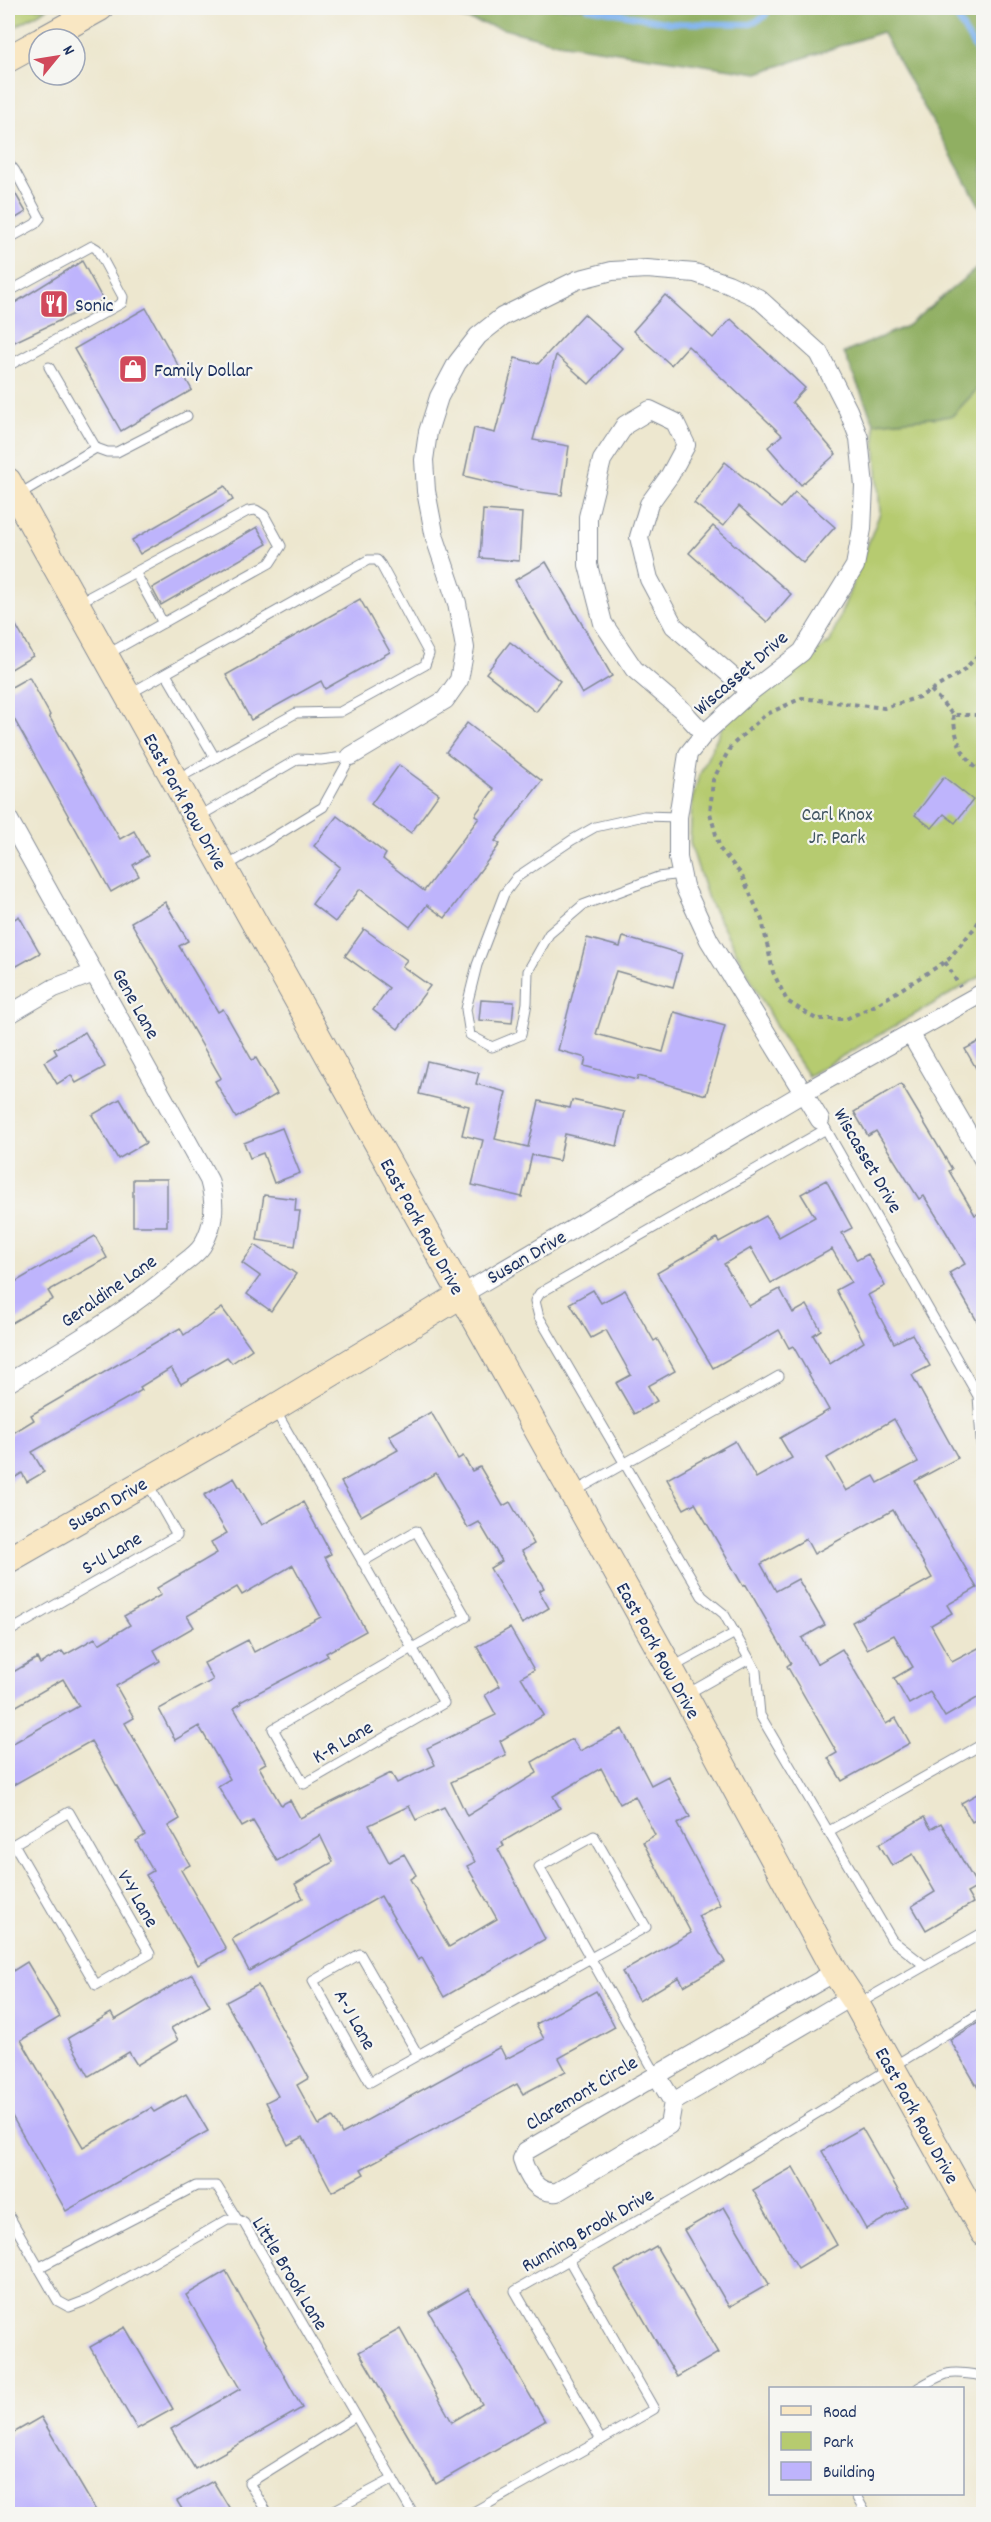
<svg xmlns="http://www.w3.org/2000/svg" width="991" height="2522" font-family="Dekko,sans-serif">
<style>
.green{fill:#b6cb6f;stroke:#687d66;stroke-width:1.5}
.forest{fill:#90af62;stroke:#566f60;stroke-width:1.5}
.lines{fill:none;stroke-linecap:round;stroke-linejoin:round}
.stream{stroke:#81b4ee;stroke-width:6}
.building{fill:#beb4fc;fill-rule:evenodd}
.lane-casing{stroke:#848b96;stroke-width:11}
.street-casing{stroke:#848b96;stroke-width:20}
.secondary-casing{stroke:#848b96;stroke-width:28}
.path{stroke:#848b96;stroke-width:4;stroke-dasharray:4.5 4.5;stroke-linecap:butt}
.lane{stroke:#fff;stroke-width:9}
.street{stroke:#fff;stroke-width:18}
.secondary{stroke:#f9e7c3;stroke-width:26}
.labels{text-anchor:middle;stroke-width:4.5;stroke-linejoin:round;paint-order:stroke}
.poi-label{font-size:20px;fill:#1b2f5e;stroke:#f6f6f2;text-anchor:start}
.street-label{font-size:20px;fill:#1b2f5e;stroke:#f6f6f2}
.park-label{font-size:20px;fill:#425662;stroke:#f6f6f2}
</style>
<rect width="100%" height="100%" fill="#f6f6f2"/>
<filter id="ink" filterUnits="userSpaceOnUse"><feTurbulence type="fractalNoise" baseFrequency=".0167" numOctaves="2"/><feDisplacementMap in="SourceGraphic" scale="12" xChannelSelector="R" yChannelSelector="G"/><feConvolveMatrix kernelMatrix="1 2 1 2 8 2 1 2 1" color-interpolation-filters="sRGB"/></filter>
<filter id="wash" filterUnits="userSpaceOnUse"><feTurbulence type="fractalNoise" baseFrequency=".008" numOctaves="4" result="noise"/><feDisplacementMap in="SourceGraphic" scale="24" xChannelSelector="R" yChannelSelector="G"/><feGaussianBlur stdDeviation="1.35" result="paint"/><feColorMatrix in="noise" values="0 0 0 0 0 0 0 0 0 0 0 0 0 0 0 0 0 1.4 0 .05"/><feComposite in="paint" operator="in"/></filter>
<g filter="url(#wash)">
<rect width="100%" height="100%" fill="#ede7cf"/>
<g class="green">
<path d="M8,8H48L8,31Z"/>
<path d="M983,383V975L808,1076L780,1034L708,899L690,843L692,800L699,776L727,716L830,642L880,513L874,423L952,416Z"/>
</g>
<g class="forest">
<path d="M422,8H983V212L882,32L758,73L558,43Z"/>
<path d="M983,263V383L952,416L874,423L844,353L907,326Z"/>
</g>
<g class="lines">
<g class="stream">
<path d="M588,8L670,23L751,24L764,17L770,8"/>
<path d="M947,8L959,21L984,65"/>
</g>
</g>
<g id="blocks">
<g class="building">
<path d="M8,181L26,212L8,223Z"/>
<path d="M82,261L103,300L8,345V307Z"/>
<path d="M665,295L713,338L731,319L805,388L792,402L836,454L801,485L768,447L782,435L688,346L671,365L633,331Z"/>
<path d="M146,308L192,390L121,431L74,349Z"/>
<path d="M584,314L622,348L589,384L556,355L533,440L569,446L562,495L523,490L464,476L474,428L495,433L515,358L538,364Z"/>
<path d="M725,462L781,508L795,492L835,527L803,563L739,506L723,526L694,503Z"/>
<path d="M225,486L233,500L140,554L132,540Z"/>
<path d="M483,510L522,513L519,561L480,558Z"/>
<path d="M713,526L791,594L767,622L689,553Z"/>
<path d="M257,527L267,544L161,605L152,588Z"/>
<path d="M546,562L612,676L582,694L515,580Z"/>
<path d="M360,599L390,652L325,689L321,681L251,720L226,675Z"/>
<path d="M8,611L33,656L8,671Z"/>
<path d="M510,642L560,681L536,712L486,673Z"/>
<path d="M29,677L50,715L49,716L120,839L134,831L148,856L133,865L139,876L111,892L8,708V689Z"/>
<path d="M467,723L542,781L495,841L500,844L445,918L427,905L410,927L360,889L335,922L312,904L340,867L314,846L337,816L386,854L383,859L424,891L479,818L475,815L494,789L446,752Z"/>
<path d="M399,765L439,794L411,833L371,804Z"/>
<path d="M944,777L973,800L955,823L944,814L932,828L915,815Z"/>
<path d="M165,902L188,941L179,946L218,1012L223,1009L252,1060L256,1058L277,1094L236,1118L215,1081L221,1078L131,922Z"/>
<path d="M19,916L40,953L8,971V923Z"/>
<path d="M364,929L407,960L402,966L430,986L398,1029L373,1010L389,988L345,956Z"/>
<path d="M623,937L682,954L673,987L616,971L596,1034L663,1052L674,1012L725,1026L706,1095L638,1076L637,1080L584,1066L586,1058L558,1050L587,938L620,947Z"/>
<path d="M481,1000L514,1002L512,1023L479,1020Z"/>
<path d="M85,1032L105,1067L76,1083L71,1075L57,1084L44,1062L57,1054L54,1049Z"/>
<path d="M984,1039V1082L965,1049Z"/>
<path d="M427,1061L479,1073L476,1084L506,1092L495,1139L528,1147L539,1101L570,1108L572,1100L625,1112L617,1146L565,1134L559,1161L532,1155L522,1197L472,1185L483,1140L462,1135L469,1106L419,1094Z"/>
<path d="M901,1084L952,1169L949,1171L975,1215L978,1214L984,1223V1333L949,1273L965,1264L942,1225L924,1196L919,1199L876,1131L868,1136L854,1112Z"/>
<path d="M120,1099L146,1143L118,1159L92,1115Z"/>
<path d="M282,1128L300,1173L274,1183L263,1153L250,1158L244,1143Z"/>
<rect x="133" y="1179" width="34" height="47"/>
<path d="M826,1180L852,1228L842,1233L857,1260L868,1254L885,1286L868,1295L894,1343L912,1334L930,1366L912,1375L958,1458L915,1481L977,1588L947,1605L952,1613L931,1625L952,1662L984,1645V1694L945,1717L930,1692L909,1704L894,1678L913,1667L894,1635L867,1649L852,1622L932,1578L893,1510L814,1554L806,1539L761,1564L776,1591L798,1579L825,1625L802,1638L817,1664L842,1649L886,1724L896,1718L910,1743L842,1781L828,1758L837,1753L787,1666L791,1663L746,1585L743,1586L695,1503L684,1509L667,1479L735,1441L756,1478L792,1458L780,1438L829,1410L793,1346L789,1348L779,1330L713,1368L657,1273L717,1238L719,1242L766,1216L779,1237L815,1217L801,1194ZM751,1248L771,1283L832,1249L851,1282L836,1290L864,1342L830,1364L813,1335L821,1330L807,1305L793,1313L780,1289L749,1306L724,1264ZM894,1419L918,1462L878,1483L874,1476L846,1491L827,1458Z"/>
<path d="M264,1195L296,1199L295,1211H300L295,1246L257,1240Z"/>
<path d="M95,1236L107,1258L48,1291L53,1299L8,1325V1286Z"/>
<path d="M255,1245L296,1274L271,1311L247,1294L260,1276L242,1263Z"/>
<path d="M593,1290L601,1303L625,1290L654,1341L657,1339L675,1371L648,1386L657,1401L634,1414L616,1383L631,1375L606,1330L591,1338L570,1303Z"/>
<path d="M222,1308L252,1349L232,1363L227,1357L181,1384L171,1368L140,1387L142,1390L32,1452L44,1472L27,1482L22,1473L8,1482V1436L34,1420L31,1415L180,1328L184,1335Z"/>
<path d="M431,1412L458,1459L463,1456L472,1471L480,1467L503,1506L510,1502L534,1544L522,1551L544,1588L539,1591L549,1608L522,1624L490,1568L502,1561L479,1522L468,1528L436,1473L361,1516L341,1482L398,1450L389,1436Z"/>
<path d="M234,1478L262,1525L303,1502L331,1554L325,1557L366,1631L326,1653L328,1656L240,1702L241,1704L234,1708L266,1763L259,1767L281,1805L290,1800L300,1818L391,1773L397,1783L435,1765L427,1748L496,1715L485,1695L500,1686L477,1647L510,1628L534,1670L521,1677L544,1715L500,1741L506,1755L451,1782L467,1816L537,1773L532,1762L572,1739L580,1751L622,1729L651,1785L668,1776L690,1817L677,1824L720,1905L698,1916L725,1962L684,1986L679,1977L639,2001L622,1972L691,1933L643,1842L655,1835L635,1796L620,1804L601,1768L553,1796L560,1808L502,1842L504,1846L498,1849L545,1939L444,1997L422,1958L418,1960L381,1896L249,1971L232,1939L303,1898L295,1884L333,1862L320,1835L277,1861L253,1821L242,1827L218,1786L230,1779L199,1726L175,1740L159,1709L213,1680L204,1663L248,1640L254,1652L321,1617L293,1565L242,1595L237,1587L187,1616L194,1627L154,1650L160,1661L116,1686L134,1718L125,1723L180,1819L168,1826L190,1865L181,1870L226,1949L198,1965L146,1875L153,1871L136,1841L145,1835L91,1741L8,1788V1746L79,1706L63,1679L8,1711V1675L37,1658L40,1664L62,1651L65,1655L95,1638L99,1644L130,1625L124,1616L161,1595L157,1588L217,1553L211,1542L227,1533L204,1495ZM409,1806L416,1820L444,1807L475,1862L467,1866L497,1919L449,1947L410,1879L416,1875L404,1854L389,1862L369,1825Z"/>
<path d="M984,1790V1815L972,1822L961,1803Z"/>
<path d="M924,1817L931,1829L941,1823L978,1887L967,1893L973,1903L926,1930L912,1906L935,1892L913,1854L892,1866L879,1844Z"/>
<path d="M27,1962L60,2017L21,2040L83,2147L151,2108L154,2112L186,2094L208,2131L66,2211L8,2109V1974Z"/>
<path d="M192,1974L210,2006L171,2028L178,2040L137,2065L129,2052L89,2076L68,2038L111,2013L115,2020Z"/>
<path d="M258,1985L309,2078L297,2085L319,2125L333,2117L342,2134L500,2047L506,2059L544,2039L536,2024L596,1991L615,2027L559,2058L566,2071L523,2094L517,2084L361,2169L364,2174L332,2192L303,2137L288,2145L266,2102L278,2096L226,2002Z"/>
<path d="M984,2019V2098L950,2040Z"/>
<path d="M862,2128L907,2206L866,2229L822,2151Z"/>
<path d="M793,2167L837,2245L798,2268L753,2190Z"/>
<path d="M724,2207L769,2284L729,2307L684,2230Z"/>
<path d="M656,2246L718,2353L677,2377L615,2270Z"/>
<path d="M226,2271L302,2408L195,2469L171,2429L240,2389L186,2295Z"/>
<path d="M468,2289L545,2421L436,2484L359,2352L400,2329L452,2422L482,2404L429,2312Z"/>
<path d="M125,2327L173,2409L137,2429L90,2347Z"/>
<path d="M41,2417L98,2514H8V2436Z"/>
<path d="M213,2481L233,2514H185L177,2501Z"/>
</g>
</g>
</g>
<g filter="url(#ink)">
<use href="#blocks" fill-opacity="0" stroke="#848b96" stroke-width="1.5"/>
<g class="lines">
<g class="lane-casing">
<g id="lane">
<path d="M8,162L15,171L40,218L35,224L8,239"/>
<path d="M8,292L92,246L97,249L123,297L122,303L8,366"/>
<path d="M49,367L96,448"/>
<path d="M18,495L96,448L107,452H117L187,416"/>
<path d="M135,572L163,623"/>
<path d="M78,603L248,511L256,510L264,515L281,546L270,563L106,655"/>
<path d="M166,674L215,758"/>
<path d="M129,694L368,560H377L381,565L429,654L425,665L340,712L296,713L177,779"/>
<path d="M198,817L298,759L321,760L351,756"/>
<path d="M678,817L644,816L595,827L572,840L517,877L504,894L477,965L466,1009L470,1035L492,1047L521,1035L527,1003L528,971L549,934L583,905L658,877L681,874"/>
<path d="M225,867L323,807L351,756"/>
<path d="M823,1124L978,1396L984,1484"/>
<path d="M826,1129L540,1293L535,1301L539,1317L702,1596L724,1614L756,1671L760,1715L892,1940L924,1965"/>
<path d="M275,1410C331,1508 388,1605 444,1703L304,1784L273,1729L466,1617L416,1531L362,1562"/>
<path d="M574,1492L779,1376"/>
<path d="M8,1632L177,1535L147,1482"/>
<path d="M671,1668L735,1633"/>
<path d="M687,1694L749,1659"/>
<path d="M69,1812L150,1954L96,1985L14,1844Z"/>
<path d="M829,1831L981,1745"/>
<path d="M858,2004L984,1932"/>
<path d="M418,2055L360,1954L313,1981L370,2082C462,2030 554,1978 646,1927L594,1836L539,1867L656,2074"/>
<path d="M8,2214L58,2301L69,2307L90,2299L227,2220H239L244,2223L413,2514"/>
<path d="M569,2260L654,2409L601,2440"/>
<path d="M38,2268L196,2186H217L237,2219"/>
<path d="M918,2388C946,2372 949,2370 982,2376L984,2379"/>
<path d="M855,2494L866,2514"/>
<path d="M268,2514L249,2483L356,2416"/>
<path d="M327,2514L393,2479"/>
<path d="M470,2514L601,2440L515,2291L706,2181L984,2011"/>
</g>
</g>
<g class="street-casing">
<g id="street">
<path d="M704,734L682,710L634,669L603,623L588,565V517L602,460L625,425L650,410L675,422L686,445L670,475L649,504L639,537L649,579L674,626L750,692"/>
<path d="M351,756L445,700L459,680L465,648L457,603L435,538L426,491L424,460L428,432L439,397L457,363L478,336L502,317L577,280L612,271L647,269L695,273L728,284L758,298L819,353L848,410L859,438L864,486L862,529L855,566L802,652L750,692L704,734L688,754L678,817V858L684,886L709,940L820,1120"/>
<path d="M8,818L209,1180C216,1204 215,1224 202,1246C197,1254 186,1261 179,1267C127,1313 66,1347 8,1383"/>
<path d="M8,1015L54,988L94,973"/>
<path d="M910,1033L984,1161"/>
<path d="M461,1295L805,1092L984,992"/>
<path d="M656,2074L673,2102L669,2125L557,2192C536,2194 528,2177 522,2159L526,2151L835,1972"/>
<path d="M673,2102L851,1997"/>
</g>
</g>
<g class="secondary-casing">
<g id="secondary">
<path d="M44,39L100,8"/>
<path d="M8,59L39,42"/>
<path d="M8,481L670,1668L835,1972L857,2005L984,2233"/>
<path d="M8,1560L274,1408L461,1295"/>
</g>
</g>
<g class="path">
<path d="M984,649L961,673L919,697L884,708L802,698L765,715L731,746L713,780L710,813L720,849L741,874L762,920L773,972L787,1001L816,1019H846L876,1005L948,960L976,926L984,912"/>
<path d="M931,690L953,715H984"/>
<path d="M953,715C957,746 961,754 984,776"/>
<path d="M945,962L960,987"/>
</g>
<use href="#lane" class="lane"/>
<use href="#street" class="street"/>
<use href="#secondary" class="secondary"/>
</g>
</g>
<defs>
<g id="restaurant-square" transform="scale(1.5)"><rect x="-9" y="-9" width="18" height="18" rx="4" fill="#d1495b" stroke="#f6f6f2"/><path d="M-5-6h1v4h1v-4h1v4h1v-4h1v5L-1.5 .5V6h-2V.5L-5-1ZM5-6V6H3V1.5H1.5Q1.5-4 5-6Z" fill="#fff"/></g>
<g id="shop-square" transform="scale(1.5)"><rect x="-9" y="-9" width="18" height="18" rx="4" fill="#d1495b" stroke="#f6f6f2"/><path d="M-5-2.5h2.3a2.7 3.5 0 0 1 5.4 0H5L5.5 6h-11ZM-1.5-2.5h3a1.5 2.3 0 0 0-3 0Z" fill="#fff"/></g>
</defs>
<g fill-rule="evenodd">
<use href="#restaurant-square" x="54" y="304"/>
<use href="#shop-square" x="133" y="369"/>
</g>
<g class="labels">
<g class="poi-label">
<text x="75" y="311">Sonic</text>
<text x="154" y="376">Family Dollar</text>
</g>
<g class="street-label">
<text transform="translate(740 672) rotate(-41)" y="7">Wiscasset Drive</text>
<text transform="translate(186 801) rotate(61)" y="7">East Park Row Drive</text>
<text transform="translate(137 1003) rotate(61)" y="7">Gene Lane</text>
<text transform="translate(869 1160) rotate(60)" y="7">Wiscasset Drive</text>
<text transform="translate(423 1226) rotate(61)" y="7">East Park Row Drive</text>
<text transform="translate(526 1256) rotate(-30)" y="7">Susan Drive</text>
<text transform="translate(108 1290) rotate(-35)" y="7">Geraldine Lane</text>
<text transform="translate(107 1503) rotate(-30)" y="7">Susan Drive</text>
<text transform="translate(111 1552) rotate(-30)" y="7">S-U Lane</text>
<text transform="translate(659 1650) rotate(61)" y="7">East Park Row Drive</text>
<text transform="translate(342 1741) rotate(-30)" y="7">K-R Lane</text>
<text transform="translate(139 1898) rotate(60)" y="7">V-Y Lane</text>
<text transform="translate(356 2019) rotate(61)" y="7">A-J Lane</text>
<text transform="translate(581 2092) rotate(-31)" y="7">Claremont Circle</text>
<text transform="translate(918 2115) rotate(61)" y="7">East Park Row Drive</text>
<text transform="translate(587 2229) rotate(-30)" y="7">Running Brook Drive</text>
<text transform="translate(291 2273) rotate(59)" y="7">Little Brook Lane</text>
</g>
<g class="park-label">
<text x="837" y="820">Carl Knox<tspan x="837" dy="23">Jr. Park</tspan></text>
</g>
</g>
<rect width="991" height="2522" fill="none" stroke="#f6f6f2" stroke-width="30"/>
<rect x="769" y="2387" width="195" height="108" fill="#f6f6f2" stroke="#9ea6b7" stroke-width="1.5"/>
<rect x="781" y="2406" width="30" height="9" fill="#f9e7c3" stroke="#9ea6b7" stroke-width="1.5"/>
<text x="823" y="2417" font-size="18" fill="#1b2f5e">Road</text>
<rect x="781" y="2432" width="30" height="18" fill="#b6cb6f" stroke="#9ea6b7" stroke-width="1.5"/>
<text x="823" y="2447" font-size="18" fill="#1b2f5e">Park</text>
<rect x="781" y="2462" width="30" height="18" fill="#beb4fc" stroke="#9ea6b7" stroke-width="1.5"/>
<text x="823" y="2477" font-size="18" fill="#1b2f5e">Building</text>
<g transform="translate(57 57) rotate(60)"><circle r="28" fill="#f6f6f2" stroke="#9ea6b7" stroke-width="1.5"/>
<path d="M0-4.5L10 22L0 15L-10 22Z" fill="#d1495b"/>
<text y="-9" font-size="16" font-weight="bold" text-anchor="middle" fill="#1b2f5e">N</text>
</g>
</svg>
